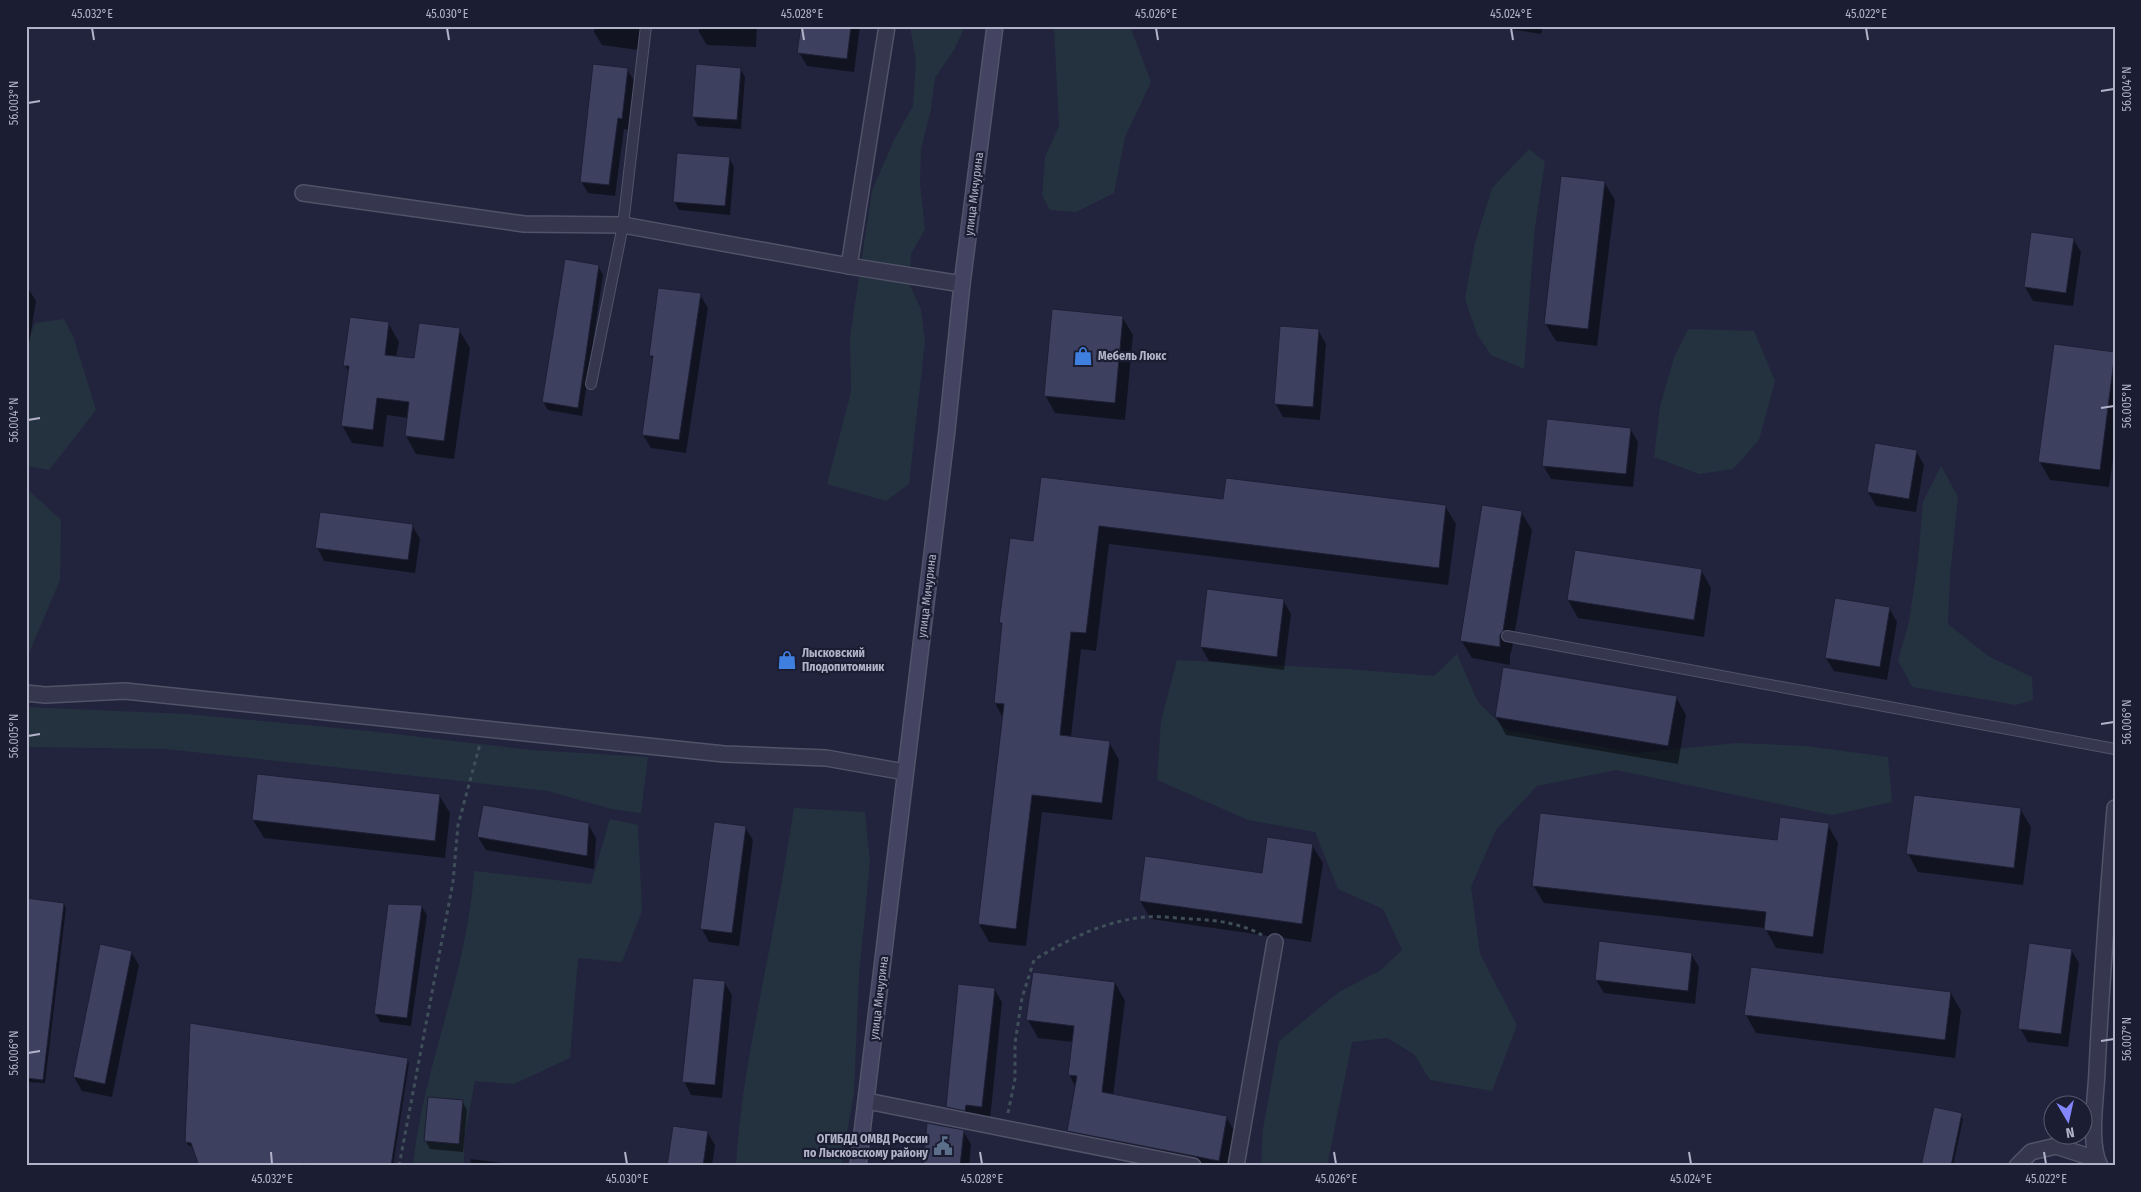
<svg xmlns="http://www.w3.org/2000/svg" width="2141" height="1192" font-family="'Fira Sans Condensed',sans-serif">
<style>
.green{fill:#24323f}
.shadow{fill:#0007}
.building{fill:#3e405f;stroke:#1d1f35}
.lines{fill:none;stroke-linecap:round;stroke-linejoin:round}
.service-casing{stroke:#515369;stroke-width:12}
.minor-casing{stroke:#515369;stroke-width:18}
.secondary-casing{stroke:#515369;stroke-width:18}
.path{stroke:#3f4e59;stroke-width:3;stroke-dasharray:4 4;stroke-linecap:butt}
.service{stroke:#36374e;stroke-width:10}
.minor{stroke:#36374e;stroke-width:15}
.secondary{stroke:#444462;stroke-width:15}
.ticks{fill:none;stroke:#b2b3c9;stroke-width:2}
.labels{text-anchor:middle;stroke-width:4.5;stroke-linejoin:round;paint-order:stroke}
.street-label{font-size:12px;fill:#b2b3c9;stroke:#1b1d33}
.poi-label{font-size:12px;font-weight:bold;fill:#b2b3c9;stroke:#1b1d33;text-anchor:start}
.neatline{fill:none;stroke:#b2b3c9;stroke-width:2}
.ticks-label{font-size:12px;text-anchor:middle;fill:#b2b3c9}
</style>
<rect width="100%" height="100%" fill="#22243e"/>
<g class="green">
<path d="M910,26H965L955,48L935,78L931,109L921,149L920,184L925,229L911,254L909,283L921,310L925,341L909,484L886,501L827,484L851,392L850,337L872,191L894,140L913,106L916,61Z"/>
<path d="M1054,26H1130L1151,82L1125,137L1114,193L1076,212L1050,210L1042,195L1045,157L1059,126Z"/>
<path d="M1529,149L1545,162L1535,227L1524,369L1491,355L1477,334L1465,299L1475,243L1492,188Z"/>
<path d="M64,319L74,339L96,410L49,470L26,466V347L35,323Z"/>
<path d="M1688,329L1754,331L1775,381L1759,440L1733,469L1699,474L1654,457L1660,406L1674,358Z"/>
<path d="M1941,466L1958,497L1950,576L1948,624L1988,656L2032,677L2033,700L2016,705L1912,687L1898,660L1909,622L1918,561L1923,502Z"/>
<path d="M26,488L61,520L60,580L26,660Z"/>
<path d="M1457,654L1478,702L1507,730L1637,753L1737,743L1806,746L1888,757L1892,802L1832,815L1616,770L1537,786L1496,830L1471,887L1480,954L1517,1025L1492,1091L1430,1080L1414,1054L1387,1038L1352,1042L1327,1166H1261L1263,1129L1279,1041L1339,992L1381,970L1402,950L1383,909L1338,889L1315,832L1248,820L1157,780L1161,721L1177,660L1348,669L1434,676Z"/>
<path d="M26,707L186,714L369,731L531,750L648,757L641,813L611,809L548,791L380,772L166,749L26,747Z"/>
<path d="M794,808L865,812L870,862L859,975L854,1093L841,1166H736C741,1080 761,998 776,913C783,878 788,843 794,808Z"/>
<path d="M610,819L638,825L642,911L622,962L578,958L570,1058L514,1084L475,1081L464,1139V1166H413C423,1066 468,972 474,871L591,884Z"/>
</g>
<g class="shadow">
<path d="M595,26H641L638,50L602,45L594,32Z"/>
<path d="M699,26H757L756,47L707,45L699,32Z"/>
<path d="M802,26H860L854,72L807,66L799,52Z"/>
<path d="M1493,26H1543L1541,34Z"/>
<path d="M627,69L634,81L628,130L624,129L615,196L588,193L581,181Z"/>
<path d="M740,69L745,77L741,129L698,126L693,117Z"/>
<path d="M729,158L734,167L730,215L679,210L674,201Z"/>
<path d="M1604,182L1615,200L1597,346L1556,341L1545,323Z"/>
<path d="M2032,233L2073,239L2081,252L2073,306L2033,301L2025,287Z"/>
<path d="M598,266L603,275L582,416L548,410L543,401Z"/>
<path d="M26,285L36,301L26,362Z"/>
<path d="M700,295L708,308L686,453L651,448L643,435L653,361L650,356Z"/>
<path d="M1122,317L1133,335L1125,420L1055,413L1045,395Z"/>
<path d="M388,323L399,342L396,357L415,360L459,330L470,348L454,459L416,454L406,436L408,418L387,415L383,447L352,443L342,425L349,373L345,365Z"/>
<path d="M1318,330L1326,344L1320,420L1283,417L1275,403Z"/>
<path d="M2114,354L2115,445L2109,487L2050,480L2040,462Z"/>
<path d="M1630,429L1638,442L1633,487L1551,479L1543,465Z"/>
<path d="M1876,445L1916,451L1924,465L1916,512L1876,506L1868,492Z"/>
<path d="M1042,478L1224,500L1445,506L1456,524L1448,585L1109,544L1096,651L1081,649L1071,737L1109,742L1119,760L1112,820L1042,812L1026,946L989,942L979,924L1003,718L995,703L1003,627L1001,623L1034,542Z"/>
<path d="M1521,512L1532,530L1512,649L1510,654V665L1472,658L1461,640Z"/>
<path d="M412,525L420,539L415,573L324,561L317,547Z"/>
<path d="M1701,570L1711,588L1704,637L1578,618L1568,600Z"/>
<path d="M1208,590L1283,600L1291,614L1284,670L1209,661L1201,647Z"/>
<path d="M1889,608L1897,622L1887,680L1834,671L1826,658Z"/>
<path d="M1504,669L1676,697L1686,715L1678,764L1506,735L1496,717Z"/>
<path d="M439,795L450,813L445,858L264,838L253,820Z"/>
<path d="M2020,809L2031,827L2023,885L1918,872L1908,854Z"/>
<path d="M588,824L596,838L594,869L486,850L478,837Z"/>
<path d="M1828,825L1838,843L1823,954L1776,948L1765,928L1544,903L1533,885L1778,841Z"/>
<path d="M745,827L753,840L739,946L709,942L702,929Z"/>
<path d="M1312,845L1323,863L1311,942L1151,919L1140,901L1263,874Z"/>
<path d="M26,900L64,904L66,908L45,1083L26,1082Z"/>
<path d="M422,907L427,915L411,1026L380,1022L375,1013Z"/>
<path d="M101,946L131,952L139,965L112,1097L82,1091L74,1077Z"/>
<path d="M2071,950L2079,963L2068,1047L2028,1042L2020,1028Z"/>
<path d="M1691,954L1699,967L1695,1004L1604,993L1596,980Z"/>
<path d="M724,982L732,995L722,1098L691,1095L684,1081Z"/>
<path d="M1115,983L1125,1001L1113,1096L1226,1117L1237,1135L1231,1166H1164L1079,1149L1068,1131L1076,1088L1069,1074L1073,1042L1038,1038L1028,1020Z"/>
<path d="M994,989L1002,1002L990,1120H955L947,1107Z"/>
<path d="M1951,993L1961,1011L1955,1058L1756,1033L1746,1015Z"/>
<path d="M407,1059L409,1063L393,1166H200L194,1147L189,1146L186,1142Z"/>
<path d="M462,1101L467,1110L463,1152L430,1149L425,1140Z"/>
<path d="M1961,1115L1963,1119L1953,1166H1923Z"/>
<path d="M963,1131L971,1144L969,1166H924Z"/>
<path d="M707,1132L715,1145L712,1166H668Z"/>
<path d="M471,1159L527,1166H470Z"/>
</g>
<g class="building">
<path d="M801,26H851L847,59L797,53Z"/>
<path d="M593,64L628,68L622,119L618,118L609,185L580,182Z"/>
<path d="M696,64L741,68L737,120L692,117Z"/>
<path d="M677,153L730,157L725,206L673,202Z"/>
<path d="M1561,176L1605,181L1588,329L1544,324Z"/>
<path d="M2031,232L2074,238L2066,293L2024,287Z"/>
<path d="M565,259L599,265L578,408L542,402Z"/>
<path d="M658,288L701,293L679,440L642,435L653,356H649Z"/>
<path d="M1052,309L1123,316L1115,403L1044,396Z"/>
<path d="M350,317L389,322L385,355L414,358L419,323L460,328L444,441L405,436L409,402L377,398L373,430L341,426L349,366H343Z"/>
<path d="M1280,326L1319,329L1313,407L1274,404Z"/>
<path d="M2054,344L2115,352L2100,470L2038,462Z"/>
<path d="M1547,419L1631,428L1626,474L1542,466Z"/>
<path d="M1875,443L1917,450L1909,499L1867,492Z"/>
<path d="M1041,477L1223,499L1226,478L1446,505L1439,568L1099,526L1086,633L1071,632L1060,735L1110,741L1102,803L1032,795L1016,929L978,924L1004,704L994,703L1002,623H999L1010,538L1033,541Z"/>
<path d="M1482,505L1522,511L1503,631L1500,635V647L1460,641Z"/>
<path d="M320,512L413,524L408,560L315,548Z"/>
<path d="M1575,550L1702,569L1694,620L1567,600Z"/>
<path d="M1207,589L1284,599L1277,657L1200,647Z"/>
<path d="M1835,598L1890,607L1880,667L1825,658Z"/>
<path d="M1503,667L1677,696L1668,746L1495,717Z"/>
<path d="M257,774L440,794L435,841L252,820Z"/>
<path d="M1914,795L2021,808L2014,868L1906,854Z"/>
<path d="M483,805L589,823L587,856L477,837Z"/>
<path d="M1540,813L1777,840L1780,817L1829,823L1813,937L1764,930L1766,912L1532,886Z"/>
<path d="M714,822L746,826L732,933L700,929Z"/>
<path d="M1267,837L1313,844L1302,924L1139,901L1145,856L1262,873Z"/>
<path d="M26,898L64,903L43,1080L26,1078Z"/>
<path d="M388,904L422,905L407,1018L374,1014Z"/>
<path d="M1599,941L1692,953L1688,991L1595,980Z"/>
<path d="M2029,943L2072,949L2061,1034L2018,1029Z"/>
<path d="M100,944L132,951L105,1084L73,1077Z"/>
<path d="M1751,967L1951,992L1945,1040L1744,1015Z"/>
<path d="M1033,972L1115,982L1102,1092L1227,1116L1219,1161L1067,1131L1077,1076L1068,1075L1074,1026L1026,1020Z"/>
<path d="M693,978L725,981L715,1085L682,1082Z"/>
<path d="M958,984L995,988L982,1107L966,1105L965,1111L946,1107Z"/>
<path d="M190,1023L408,1058L391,1166H317L303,1163L302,1166H199L191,1143L185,1142Z"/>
<path d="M428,1097L463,1100L459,1144L424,1141Z"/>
<path d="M1934,1107L1962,1113L1951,1166H1921Z"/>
<path d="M927,1123L964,1130L960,1166H923Z"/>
<path d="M673,1126L708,1131L703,1166H667Z"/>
</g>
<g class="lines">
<g class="service-casing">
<g id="service">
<path d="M591,384L623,225L646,26"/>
<path d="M1507,636L2115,749"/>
</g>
</g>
<g class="minor-casing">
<g id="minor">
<path d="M303,193L524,224L623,225L849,266L962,284"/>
<path d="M849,266L887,26"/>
<path d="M26,693L45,695L125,691L724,754L826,758L905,772"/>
<path d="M867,1101L1193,1166"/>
<path d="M1236,1166L1275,942"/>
<path d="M2017,1166L2031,1152L2056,1146L2096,1159"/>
<path d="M2100,1166C2088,1143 2096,1098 2097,1071C2101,984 2108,896 2115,808"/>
</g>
</g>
<g class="secondary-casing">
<path id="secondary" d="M858,1166L947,430L962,284L995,26"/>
</g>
<g class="path">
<path d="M1008,1113L1015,1079V1043L1022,998L1034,960C1068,939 1105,921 1145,917C1160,916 1176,918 1191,919C1216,920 1240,923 1262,935"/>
<path d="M399,1166L453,882L458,825L480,744"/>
</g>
<use href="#service" class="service"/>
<use href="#minor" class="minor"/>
<use href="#secondary" class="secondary"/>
</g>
<path class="ticks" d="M92,28L94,40M447,28L449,40M802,28L804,40M1156,28L1158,40M1511,28L1513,40M1866,28L1868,40M2101,91L2114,89M28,103L40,101M2101,408L2114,406M28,420L40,418M2101,724L2114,722M28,736L40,734M2101,1041L2114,1039M28,1053L40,1051M271,1152L272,1164M625,1152L627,1164M980,1152L982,1164M1334,1152L1336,1164M1689,1152L1691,1164M2044,1152L2046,1164"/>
<defs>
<g id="shop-bare" transform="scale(1.5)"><path d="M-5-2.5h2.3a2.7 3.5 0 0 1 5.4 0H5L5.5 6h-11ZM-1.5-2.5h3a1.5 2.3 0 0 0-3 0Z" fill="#3f7fe0" stroke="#1b1d33" stroke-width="2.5" paint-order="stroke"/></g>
<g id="civic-bare" transform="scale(1.5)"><path d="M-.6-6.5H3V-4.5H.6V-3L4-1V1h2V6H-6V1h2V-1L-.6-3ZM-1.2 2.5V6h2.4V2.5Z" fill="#5c6f8a" stroke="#1b1d33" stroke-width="2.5" paint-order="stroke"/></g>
</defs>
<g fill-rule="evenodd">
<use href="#shop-bare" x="1083" y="356"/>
<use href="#shop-bare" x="787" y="660"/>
<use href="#civic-bare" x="943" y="1146"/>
</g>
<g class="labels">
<g class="street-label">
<text transform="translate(974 194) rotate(-83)" y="4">улица Мичурина</text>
<text transform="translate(927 596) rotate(-83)" y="4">улица Мичурина</text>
<text transform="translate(879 998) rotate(-83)" y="4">улица Мичурина</text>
</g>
<g class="poi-label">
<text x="1098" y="360">Мебель Люкс</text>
<text x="802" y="657">Лысковский<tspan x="802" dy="14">Плодопитомник</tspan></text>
<text x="928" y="1143" text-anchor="end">ОГИБДД ОМВД России<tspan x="928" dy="14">по Лысковскому району</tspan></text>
</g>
</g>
<rect width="2141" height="1192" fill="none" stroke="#1b1d33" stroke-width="55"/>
<g transform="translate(2068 1120) rotate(171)"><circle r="24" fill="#1b1d33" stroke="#57596f"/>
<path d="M0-4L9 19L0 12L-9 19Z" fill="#8386fd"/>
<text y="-8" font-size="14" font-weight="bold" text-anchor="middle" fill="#b2b3c9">N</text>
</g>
<rect x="28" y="28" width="2086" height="1136" class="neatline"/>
<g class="ticks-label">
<text x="92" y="18">45.032°E</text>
<text x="447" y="18">45.030°E</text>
<text x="802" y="18">45.028°E</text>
<text x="1156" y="18">45.026°E</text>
<text x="1511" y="18">45.024°E</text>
<text x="1866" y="18">45.022°E</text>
<text transform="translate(2127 89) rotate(-90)" y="4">56.004°N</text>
<text transform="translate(14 103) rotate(-90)" y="4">56.003°N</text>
<text transform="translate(2127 406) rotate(-90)" y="4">56.005°N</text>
<text transform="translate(14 420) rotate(-90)" y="4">56.004°N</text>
<text transform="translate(2127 722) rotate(-90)" y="4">56.006°N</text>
<text transform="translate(14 736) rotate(-90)" y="4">56.005°N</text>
<text transform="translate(2127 1039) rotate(-90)" y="4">56.007°N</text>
<text transform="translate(14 1053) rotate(-90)" y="4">56.006°N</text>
<text x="272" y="1183">45.032°E</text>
<text x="627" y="1183">45.030°E</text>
<text x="982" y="1183">45.028°E</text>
<text x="1336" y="1183">45.026°E</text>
<text x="1691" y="1183">45.024°E</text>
<text x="2046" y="1183">45.022°E</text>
</g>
</svg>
